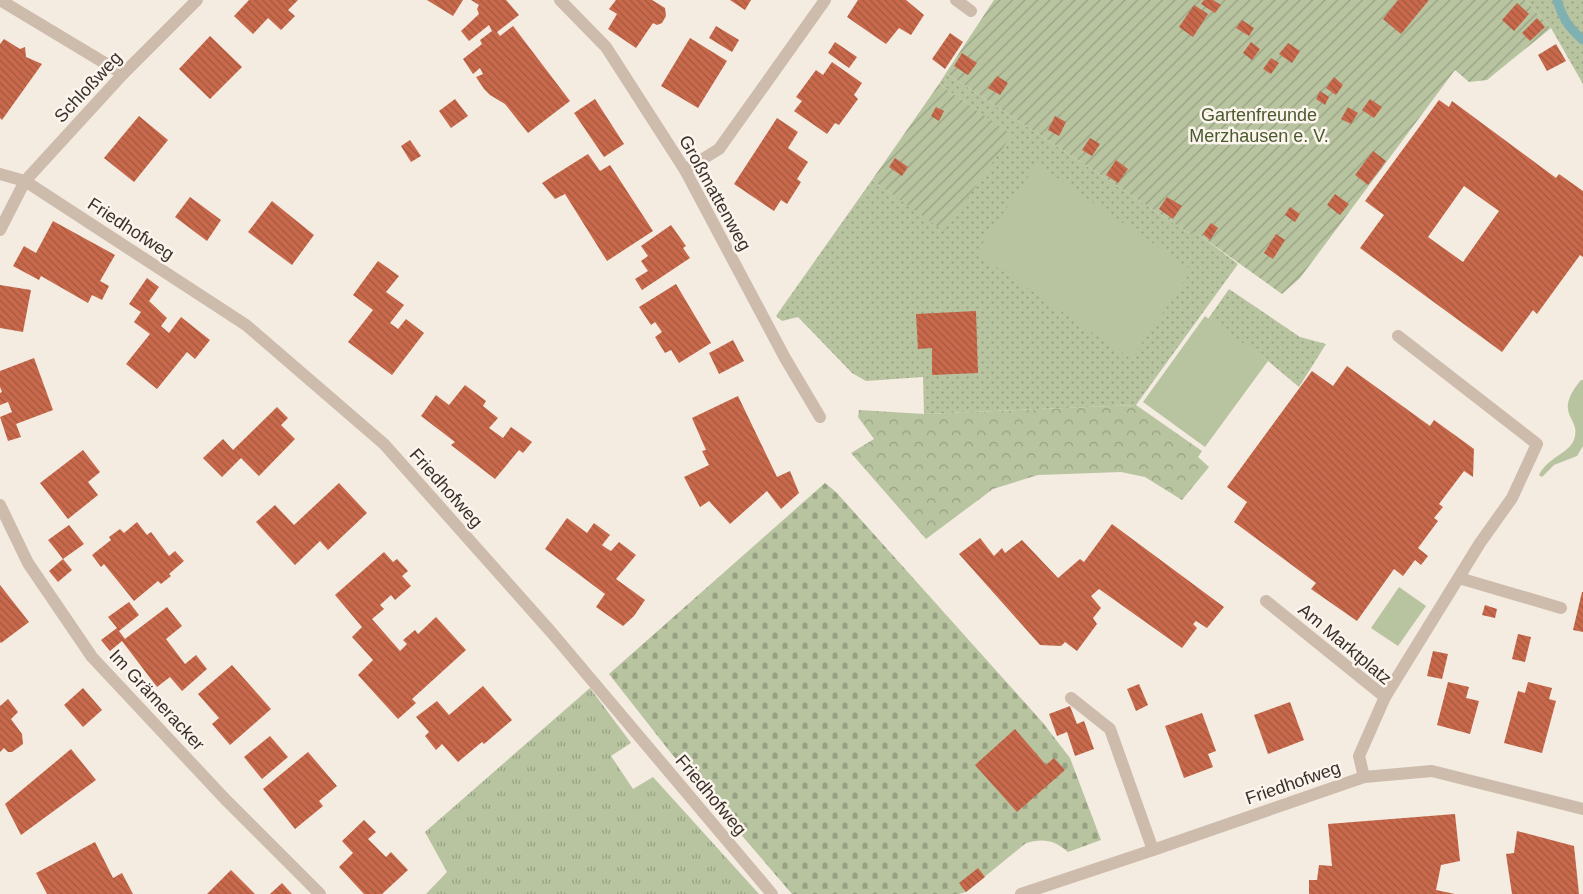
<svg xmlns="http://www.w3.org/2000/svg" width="1583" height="894" font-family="Arial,sans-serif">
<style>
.grass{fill:url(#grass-tufts)}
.forest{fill:url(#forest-crowns)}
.cemetery{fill:url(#cemetery-stones)}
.park{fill:url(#park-dots)}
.garden{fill:url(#garden-furrows)}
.pitch{fill:#b8c4a0}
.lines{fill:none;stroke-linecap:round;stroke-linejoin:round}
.stream{stroke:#7fb0b2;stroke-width:9}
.building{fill:url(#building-back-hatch);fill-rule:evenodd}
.service{stroke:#cdbbac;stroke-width:12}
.minor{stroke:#cdbbac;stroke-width:12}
.labels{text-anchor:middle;stroke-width:5;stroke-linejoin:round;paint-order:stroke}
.street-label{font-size:18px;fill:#3b302b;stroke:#fbf5ee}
.park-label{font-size:18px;fill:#4a5a2e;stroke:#fbf5ee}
</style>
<defs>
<pattern id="grass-tufts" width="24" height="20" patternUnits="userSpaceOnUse" patternTransform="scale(1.25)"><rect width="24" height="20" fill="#b8c4a0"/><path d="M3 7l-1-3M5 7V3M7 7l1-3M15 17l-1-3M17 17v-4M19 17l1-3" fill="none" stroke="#97a083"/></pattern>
<pattern id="forest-crowns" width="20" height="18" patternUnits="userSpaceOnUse" patternTransform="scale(1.25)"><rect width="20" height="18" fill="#b8c4a0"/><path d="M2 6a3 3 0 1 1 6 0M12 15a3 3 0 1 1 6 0" fill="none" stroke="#97a083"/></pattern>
<pattern id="cemetery-stones" width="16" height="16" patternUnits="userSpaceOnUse" patternTransform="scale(1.25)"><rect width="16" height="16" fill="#b8c4a0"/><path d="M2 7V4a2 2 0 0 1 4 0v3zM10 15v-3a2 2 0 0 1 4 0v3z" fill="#97a083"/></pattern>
<pattern id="park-dots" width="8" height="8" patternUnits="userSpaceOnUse" patternTransform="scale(1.25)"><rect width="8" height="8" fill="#b8c4a0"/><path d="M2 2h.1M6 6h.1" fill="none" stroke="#97a083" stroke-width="1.8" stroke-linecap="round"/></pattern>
<pattern id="garden-furrows" width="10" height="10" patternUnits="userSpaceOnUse" patternTransform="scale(1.25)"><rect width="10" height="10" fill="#b8c4a0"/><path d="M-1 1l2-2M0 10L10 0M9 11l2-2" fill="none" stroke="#97a083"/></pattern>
<pattern id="building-back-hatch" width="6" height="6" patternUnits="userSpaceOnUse" patternTransform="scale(1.25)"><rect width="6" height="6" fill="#c8694b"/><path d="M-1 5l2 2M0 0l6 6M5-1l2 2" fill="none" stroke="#a4573f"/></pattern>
</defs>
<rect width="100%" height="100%" fill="#f4ebe1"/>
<path class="grass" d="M590,688L631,743L611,756L633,789L653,777L759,894H426L447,872L425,832Z"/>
<path class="forest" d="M1136,405L1202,451L1198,457L1209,467L1182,500L1145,477L1121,472L1038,475L993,489L926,539L851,453L874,439L858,417L859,410L924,414Z"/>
<path class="cemetery" d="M825,483L836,492L1043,723L1070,758L1101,840L1068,852C1055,840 1043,838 1026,843L966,892L959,894H792L671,753L609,674Z"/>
<g class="park">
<path d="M1525,0H1583V84L1551,28Z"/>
<path d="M946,73L1190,234H1198L1238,264L1136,405L924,414L923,377L866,381L852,373L798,317L782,321L776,316L872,180L944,230L1011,135L939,84Z"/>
<path d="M1229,289L1300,337L1326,344L1299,387L1268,361L1208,319Z"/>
</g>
<g class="garden">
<path d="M994,0H1525L1551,28L1487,80L1469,82L1455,70L1300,278L1282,294L1198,234H1190L946,73Z"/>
<path d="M939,84L1012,135L944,231L872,180Z"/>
</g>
<g class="pitch">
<path d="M1037,164L1192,270L1131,359L976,253Z"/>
<path d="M1205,316L1268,361L1205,447L1143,402Z"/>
<path d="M1581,380H1583V446L1577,456L1554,465L1542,477L1539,475C1548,457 1568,454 1574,440C1583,417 1551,416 1581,380Z"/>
<path d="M1399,587L1426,606L1398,646L1371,628Z"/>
</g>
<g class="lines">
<path class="stream" d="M1557,0C1563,19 1568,27 1583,40"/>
</g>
<g class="building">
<path d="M249,0H298L288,10L295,16L281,30L268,18L253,34L234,16Z"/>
<path d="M427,0H463L453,16Z"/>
<path d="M471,0H506L519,15L497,32L500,36L513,26L570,101L528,133L505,104L490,95L484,89L476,77L483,74L480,68L473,74L463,59L482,44L480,40L492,31L489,25L469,41L461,31L479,14L477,9L479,5Z"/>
<path d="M616,0H652L665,8L666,16L662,23L657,25L653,23L636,48L608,29L617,14L609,9Z"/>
<path d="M730,0H751L745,10Z"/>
<path d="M858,0H906L924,15L911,35L899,28L886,44L847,17Z"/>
<path d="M1204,0H1213L1221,5L1215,13L1201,4Z"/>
<path d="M1398,0H1429L1401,34L1383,19Z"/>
<path d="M1517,3L1529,14L1514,31L1502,20Z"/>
<path d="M1194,5L1208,14L1193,37L1179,27Z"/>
<path d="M1537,18L1545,27L1530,41L1522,33Z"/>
<path d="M1242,20L1254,28L1249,36L1236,28Z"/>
<path d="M716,26L739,40L732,52L709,38Z"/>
<path d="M950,33L963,42L945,69L932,59Z"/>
<path d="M210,36L242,67L210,99L179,69Z"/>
<path d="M690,38L727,61L698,108L661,86Z"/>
<path d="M4,39L20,49L25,47L26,57L42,64L2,120L0,118V44Z"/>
<path d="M835,42L857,57L849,68L828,53Z"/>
<path d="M1251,42L1260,49L1252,60L1243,53Z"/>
<path d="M1288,43L1300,51L1292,63L1279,54Z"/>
<path d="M1556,44L1566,61L1547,71L1538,55Z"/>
<path d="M962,53L977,63L968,75L954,66Z"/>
<path d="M1271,58L1279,63L1271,74L1263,69Z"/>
<path d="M832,62L862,83L854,95L858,99L839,125L835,123L827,134L794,111L802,101L796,97L816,70L823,75Z"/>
<path d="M997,76L1008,83L1000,95L988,88Z"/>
<path d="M1334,77L1343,85L1336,95L1326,88Z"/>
<path d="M1320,91L1329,97L1325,105L1316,99Z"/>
<path d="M455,99L468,116L451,128L439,111Z"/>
<path d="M595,99L624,144L604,157L574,113Z"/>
<path d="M1370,99L1382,107L1374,118L1362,110Z"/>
<path d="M1439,100L1449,107L1452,101L1556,178L1559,174L1583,191V257L1580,255L1537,314L1533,310L1502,352L1360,248L1384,215L1365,201ZM1464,186L1499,211L1463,262L1428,237Z"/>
<path d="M936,107L944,111L939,121L931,116Z"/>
<path d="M1348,107L1358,113L1351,124L1341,119Z"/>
<path d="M139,116L168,140L134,182L104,158Z"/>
<path d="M1055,116L1066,122L1059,136L1048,130Z"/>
<path d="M777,118L798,132L788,148L808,162L797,179L801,182L787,204L781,200L774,211L734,184Z"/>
<path d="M1090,138L1100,144L1092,156L1082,150Z"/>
<path d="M410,140L421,156L411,162L401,146Z"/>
<path d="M1373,151L1386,161L1368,185L1355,175Z"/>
<path d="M588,154L600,171L610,165L653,231L607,261L565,194L555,199L542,183Z"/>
<path d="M895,158L908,167L902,176L889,167Z"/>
<path d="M1116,160L1128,169L1118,183L1106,175Z"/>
<path d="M1335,194L1349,204L1340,215L1327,205Z"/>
<path d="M190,197L221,220L207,241L175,217Z"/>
<path d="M1167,197L1182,206L1173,219L1159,209Z"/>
<path d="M272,201L314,235L292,265L248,232Z"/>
<path d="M1290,207L1300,214L1295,222L1285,215Z"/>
<path d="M53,221L115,255L100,281L109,286L102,300L92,295L88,303L41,276L39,280L13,266L24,246L36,253Z"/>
<path d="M1211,223L1218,228L1210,240L1203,234Z"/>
<path d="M671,225L686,246L683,248L690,258L642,290L635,279L648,271L641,261L648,256L641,246Z"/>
<path d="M1276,234L1285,240L1273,259L1264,253Z"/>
<path d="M378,261L399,276L386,292L404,305L390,323L398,329L406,319L424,333L392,375L348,342L373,310L353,295Z"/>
<path d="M147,278L159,287L149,301L167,318L161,326L169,333L181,317L210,340L195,359L187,352L157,389L126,364L150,334L134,322L141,312L129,304Z"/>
<path d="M676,284L711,343L679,363L671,350L665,353L655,337L662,332L655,322L651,325L639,307Z"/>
<path d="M0,285L31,290L23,332L0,328Z"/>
<path d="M976,311L978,373L932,375V348L918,349L916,314Z"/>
<path d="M733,340L744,361L719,374L709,353Z"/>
<path d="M34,358L53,410L16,424L21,437L8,441L0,417L12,412L8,402L0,405V393L2,392L0,387V371Z"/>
<path d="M1347,366L1430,426L1434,420L1474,449L1473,477L1464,471L1439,504L1443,507L1434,518L1438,521L1418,548L1428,556L1421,565L1415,560L1403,576L1394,569L1357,621L1311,589L1316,583L1234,522L1247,502L1227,487L1312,371L1333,386Z"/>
<path d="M465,385L486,401L483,406L498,418L489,428L503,438L511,427L532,442L523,453L519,450L495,479L451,445L455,442L421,416L436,395L449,405Z"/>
<path d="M738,396L777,477L790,471L799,493L781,509L767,491L730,524L709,501L700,507L684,477L709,465L702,451L706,450L692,418Z"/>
<path d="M277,407L288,418L281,425L295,439L259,476L241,458L222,477L203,458L223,439L233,450Z"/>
<path d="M83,450L100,472L88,482L98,495L68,519L40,483Z"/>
<path d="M339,483L367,513L328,550L320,541L295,565L256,522L275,505L294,525Z"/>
<path d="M567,518L587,533L594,523L610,535L602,545L606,548L611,551L619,542L636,555L616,579L645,600L634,616L623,626L596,607L605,594L545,549Z"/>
<path d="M137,522L147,535L151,532L169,556L175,551L184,561L169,574L171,576L161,584L158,581L134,601L104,564L101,567L92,555L111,540L109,537L120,529L124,533Z"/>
<path d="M1112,524L1224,607L1207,628L1196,621L1193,624L1197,628L1182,648L1099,589L1091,596L1101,608L1093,618L1097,624L1077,651L1065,642L1061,646L1040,645L959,554L980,538L994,556L1002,548L1005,553L1022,540L1058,578L1080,559L1084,562Z"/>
<path d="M69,525L84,544L63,559L48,540Z"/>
<path d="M384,552L393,562L397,559L408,571L402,576L411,586L395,600L391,595L380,605L384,609L372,619L400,651L407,644L403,640L415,630L418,634L436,617L466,650L412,699L416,703L398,719L358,675L373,660L352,637L362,627L335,595Z"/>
<path d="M63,559L72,570L58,582L49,571Z"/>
<path d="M0,585L29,622L1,643L0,642Z"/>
<path d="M1582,592H1583V632L1573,630Z"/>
<path d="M129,602L139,615L119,631L125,639L167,607L182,626L166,639L185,664L196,655L207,669L182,691L170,677L157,687L122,641L110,651L101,640L117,628L108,617Z"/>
<path d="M1485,605L1497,609L1495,618L1482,615Z"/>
<path d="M1518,634L1531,637L1525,662L1512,659Z"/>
<path d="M1433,651L1448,654L1442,679L1427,676Z"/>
<path d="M232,665L271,709L230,745L212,724L219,718L198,694Z"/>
<path d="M1448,682L1469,687L1466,698L1479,701L1470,734L1437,725Z"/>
<path d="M1528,682L1552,688L1549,699L1556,701L1542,753L1504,743L1518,691L1525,693Z"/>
<path d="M1139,684L1148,705L1136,711L1127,689Z"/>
<path d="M483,686L512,720L484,744L482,742L458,762L442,744L436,750L425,736L429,732L416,717L437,701L449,715Z"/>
<path d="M83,688L102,710L83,727L64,705Z"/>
<path d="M8,699L18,712L11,719L22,734L23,744L12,752H8L4,748L0,752V706Z"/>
<path d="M1290,702L1304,740L1268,754L1254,715Z"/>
<path d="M1070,706L1077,724L1084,721L1094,749L1075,756L1067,732L1057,736L1049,714Z"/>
<path d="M1202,713L1216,751L1208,754L1213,767L1184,778L1165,726Z"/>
<path d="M1015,729L1046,765L1054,758L1065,770L1017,812L975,765Z"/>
<path d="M270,736L288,757L262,779L244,757Z"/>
<path d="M71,749L96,780L21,835L5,804Z"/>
<path d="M308,752L337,786L319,801L323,806L295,829L263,789Z"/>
<path d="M1455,814L1460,861L1441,865L1436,890L1455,894H1309V880H1317L1319,865L1332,866L1328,824Z"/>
<path d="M364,820L376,832L368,839L386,857L391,852L408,870L382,894H364L339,867L353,853L342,841Z"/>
<path d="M1517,831L1574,846L1579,894H1512L1506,854L1514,853Z"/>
<path d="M95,842L113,878L122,873L133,894H47L36,873Z"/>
<path d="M978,868L985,877L966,892L959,883Z"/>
<path d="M231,870L255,894H207Z"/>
<path d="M282,883L292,894H270Z"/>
</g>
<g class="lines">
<g class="service">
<path d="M956,0L971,11"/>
<path d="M1459,578L1561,608"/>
<path d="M1266,601L1385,697"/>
<path d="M1071,698L1110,729L1153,850"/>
<path d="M1364,777L1359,756L1385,697L1480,543L1512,498L1537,444L1398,336"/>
</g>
<g class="minor">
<path d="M0,0L123,74"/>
<path d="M560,0L606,47L685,170L785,358L820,417"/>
<path d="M685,170L719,149L825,0"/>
<path d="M0,174L25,181L246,325L384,444L552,633L772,894"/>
<path d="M0,230L25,181L123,74L197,0"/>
<path d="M0,505L28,563L92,657L225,799L320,894"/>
<path d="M1021,894L1153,850L1364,777L1432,771L1583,809"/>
</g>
</g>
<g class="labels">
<g class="street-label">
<text transform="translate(88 87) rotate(-47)" y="6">Schloßweg</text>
<text transform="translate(715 193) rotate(61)" y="6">Großmattenweg</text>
<text transform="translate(131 229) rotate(33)" y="6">Friedhofweg</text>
<text transform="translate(446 488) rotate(48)" y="6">Friedhofweg</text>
<text transform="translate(1345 644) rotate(40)" y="6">Am Marktplatz</text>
<text transform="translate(157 700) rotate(47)" y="6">Im Grämeracker</text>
<text transform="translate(1293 783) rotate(-19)" y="6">Friedhofweg</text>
<text transform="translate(711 795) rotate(50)" y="6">Friedhofweg</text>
</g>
<g class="park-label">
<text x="1259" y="121">Gartenfreunde<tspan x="1259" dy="21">Merzhausen e. V.</tspan></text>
</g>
</g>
</svg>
